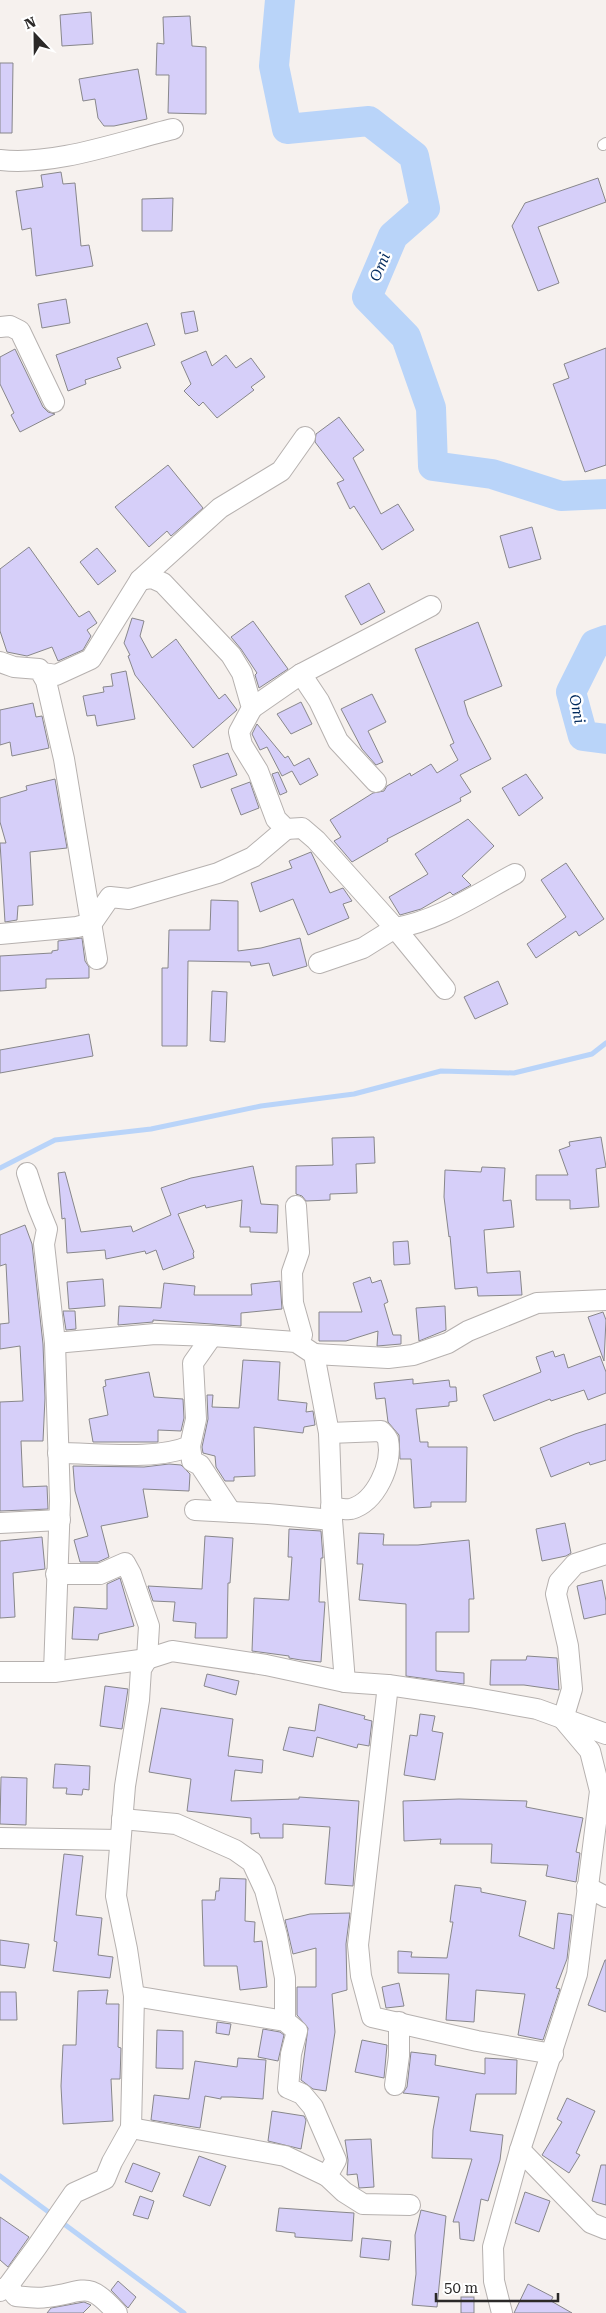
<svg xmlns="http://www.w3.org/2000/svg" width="606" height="2313" font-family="'Roboto Serif',serif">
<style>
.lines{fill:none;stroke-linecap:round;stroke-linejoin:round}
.stream{stroke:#b9d4f9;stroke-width:5}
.river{stroke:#b9d4f9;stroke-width:30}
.building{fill:#d6cff9;stroke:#88878b}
.service-casing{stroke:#b6b1af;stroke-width:12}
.minor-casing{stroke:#b6b1af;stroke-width:22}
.service{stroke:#fff;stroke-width:10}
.minor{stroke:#fff;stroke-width:20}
.labels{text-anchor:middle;stroke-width:5;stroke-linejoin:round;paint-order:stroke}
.water-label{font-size:15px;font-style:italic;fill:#00295d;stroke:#fff}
</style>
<rect width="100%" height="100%" fill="#f6f1ee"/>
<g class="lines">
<g class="stream">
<path d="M0,1168L55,1140L151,1129L261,1106L354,1094L441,1071L514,1073L592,1054L606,1043"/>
<path d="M0,2176L54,2216"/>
<path d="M60,2221L184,2313"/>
</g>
<g class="river">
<path d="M280,0L274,66L287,129L369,121L414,156L425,208L393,236L367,297L406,337L431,408L433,466L492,474L561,496L606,494"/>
<path d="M606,640L595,644L571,692L583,736L606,739"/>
</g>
</g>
<g class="building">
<path d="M91,12L93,44L62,46L60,15Z"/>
<path d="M190,16L192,46L206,47V114L168,113L169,75H156L157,43L164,44L163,17Z"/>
<path d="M0,63H13L12,133H0Z"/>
<path d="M138,69L147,119L114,126H104L98,118L95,99L83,101L79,79Z"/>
<path d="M61,172L63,184L75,183L81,246L89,245L93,266L36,276L31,228L22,230L16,191L43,187L41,175Z"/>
<path d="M598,178L606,202L538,227L559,283L538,291L512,226L525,203Z"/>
<path d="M173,198L172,231H142V199Z"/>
<path d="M66,299L70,323L42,328L38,304Z"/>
<path d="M194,311L198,331L185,334L181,313Z"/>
<path d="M147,323L155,345L117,358L121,368L85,380L86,384L68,391L56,355Z"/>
<path d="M606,348V465L585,472L553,384L569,378L564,364Z"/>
<path d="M15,349L43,407L48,412L55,414L20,432L11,415L14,413L0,384V357Z"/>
<path d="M206,351L212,366L226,355L236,368L251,358L265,377L251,387L254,390L217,418L203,402L199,406L184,391L191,384L181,362Z"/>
<path d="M339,417L364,450L353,458L381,514L398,504L414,530L382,550L354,506L350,509L337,483L344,480L315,442L316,434Z"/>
<path d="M168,465L203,508L171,536L167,531L149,547L115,507Z"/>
<path d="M532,527L541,559L509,568L500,536Z"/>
<path d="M29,547L79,617L89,611L97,623L87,630L91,636L83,650L58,661L52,647L27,656L7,652L0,631V569Z"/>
<path d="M97,548L116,571L98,585L80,562Z"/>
<path d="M369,583L385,612L361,625L345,596Z"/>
<path d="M132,618L144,621L140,636L152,658L176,639L219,699L225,694L237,710L193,748L135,675L128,656L130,655L124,643Z"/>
<path d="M253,621L288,669L259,688L255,675L257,673L241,649L231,637Z"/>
<path d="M478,622L502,686L464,701L468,715L491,759L460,775L471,792L460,798L461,801L387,839L388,841L352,862L334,841L341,837L330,820L373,793L384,791L387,786L410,773L411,776L431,764L437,773L458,760L450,745L454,743L415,649Z"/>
<path d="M126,671L135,719L97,726L95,715L87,716L83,696L104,692L103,687L113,686L111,674Z"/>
<path d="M372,694L386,722L368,731L383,762L376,765L362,749L341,709Z"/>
<path d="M301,702L312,724L291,734L277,714Z"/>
<path d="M33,703L36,717L42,716L49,748L12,756L10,742L0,745V710Z"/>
<path d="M257,724L285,758L288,756L294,766L309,758L318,775L300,785L292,771L282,776L267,747L260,750L252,734Z"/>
<path d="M228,753L237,775L201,788L193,765Z"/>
<path d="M278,772L287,792L280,795L272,774Z"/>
<path d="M526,774L543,798L519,816L502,788Z"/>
<path d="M55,779L67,848L30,852L33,905L18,906L17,920L5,922L0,843H6L0,822V798L27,790L26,786Z"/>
<path d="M250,782L259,808L241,815L231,789Z"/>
<path d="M468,819L494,846L462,876L471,885L453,895L450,892L421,909L400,915L389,897L428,874L415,854Z"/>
<path d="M311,852L330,893L343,888L352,901L343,904L349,918L308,935L293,899L260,912L251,883L292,868L289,861Z"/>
<path d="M566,863L604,919L579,936L576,931L536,958L527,944L566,917L541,880Z"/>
<path d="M211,900L238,901V951L261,948L300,938L307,966L273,976L269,963L251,966L250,962L188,961L187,1046H162V968H168L169,930H210Z"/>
<path d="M82,938L85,961L89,967V978L46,979V988L0,991V956L52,953V951L58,950V941Z"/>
<path d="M498,981L508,1004L475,1019L464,997Z"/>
<path d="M212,991L227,992L225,1042L210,1041Z"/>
<path d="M89,1034L93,1056L0,1073V1050Z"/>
<path d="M374,1137L375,1163L356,1164L357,1193L330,1194V1200L306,1201L302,1196L296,1194V1166L333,1165L332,1138Z"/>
<path d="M601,1137L606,1167L596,1169L599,1207L570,1209V1200H536V1175H568L559,1150L570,1146L569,1142Z"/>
<path d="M253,1166L261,1204L278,1205L277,1233L250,1232V1227H240L242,1200L206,1208L205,1205L178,1214L194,1252L193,1253L194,1258L163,1270L156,1250L146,1254L145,1251L106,1259L105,1250L67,1253L65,1218L62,1219L58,1173L65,1172L81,1232L131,1226L133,1232L171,1215L161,1188L191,1178Z"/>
<path d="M482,1167L505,1168L503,1201L511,1200L514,1227L484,1230L487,1273L520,1271L522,1295L478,1296L477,1287L455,1289L450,1236L449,1237L444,1197L445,1170L481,1172Z"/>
<path d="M25,1225L32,1244L43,1344L45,1398L43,1441H21L23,1487L47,1486L48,1509L0,1511V1402L23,1401L20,1346L0,1349V1324L9,1323L6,1264L0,1266V1235Z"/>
<path d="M408,1241L410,1264L394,1265L393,1242Z"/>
<path d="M370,1277L372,1283L381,1280L388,1302L384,1304L393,1335H401V1344L377,1346L378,1331L346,1341H319V1312H362L353,1283Z"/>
<path d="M103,1279L105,1306L69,1309L67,1282Z"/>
<path d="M280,1281L282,1309L241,1313V1326L153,1320V1322L118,1325L119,1306L161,1308L164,1283L195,1286L194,1295H252L251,1284Z"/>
<path d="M445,1306L446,1330L419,1341L416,1308Z"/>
<path d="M63,1311H75L76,1329L66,1330Z"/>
<path d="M603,1312L606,1320L604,1361L588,1317Z"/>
<path d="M553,1351L555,1357L564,1354L568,1368L600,1356L606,1372V1393L588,1400L584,1390L551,1401L550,1399L494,1421L483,1395L541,1372L536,1357Z"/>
<path d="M243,1360L280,1362L278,1400L307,1403L306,1412L313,1411L315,1425L304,1427L303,1433L254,1427L255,1476L234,1477V1481H225L216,1467L215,1456L203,1453L202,1447L208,1419L207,1395H213L212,1407L239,1408Z"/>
<path d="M149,1372L154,1397L183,1399L184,1418L181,1431L158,1430V1442H93L89,1419L108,1415L103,1387L106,1386L105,1380Z"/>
<path d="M413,1379V1384L449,1380L450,1387H456L457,1401L449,1402V1406L416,1409L420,1442H428V1447H467L466,1502H431V1507L414,1508L411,1459H400L399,1435L388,1422L385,1398L376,1399L374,1383Z"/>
<path d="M606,1424V1460L590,1465L589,1462L551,1477L540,1448L575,1434Z"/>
<path d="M169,1464L181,1465L190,1474L189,1491L143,1489L148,1517L101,1526L109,1557L98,1562H80L74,1540L88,1536L75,1491L73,1466L144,1467Z"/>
<path d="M565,1523L571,1553L566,1556L542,1561L536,1529Z"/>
<path d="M289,1529L321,1531L323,1558H321L319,1602H325L321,1662L301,1660L289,1658V1656L252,1651L254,1598L289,1600L292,1557H288Z"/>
<path d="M359,1533L384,1534L383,1545H418L469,1540L474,1599H469V1632H436V1671L464,1673V1684L406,1676V1604L359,1600L363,1564H357Z"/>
<path d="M205,1536L233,1538L230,1583H228L227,1638H195L196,1623L173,1621L175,1602L153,1601L148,1586L202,1589Z"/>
<path d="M42,1537L45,1569L13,1573L15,1617L0,1618V1541Z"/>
<path d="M120,1578L134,1626L99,1634L98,1640L72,1639L74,1607L107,1609V1584Z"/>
<path d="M602,1580L606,1601V1614L584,1619L577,1586Z"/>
<path d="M527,1656L557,1658L559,1690L524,1685H490L491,1660H526Z"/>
<path d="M207,1674L239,1681L236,1695L204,1686Z"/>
<path d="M105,1686L128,1689L122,1729L100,1726Z"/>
<path d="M319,1704L365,1716L364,1719L372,1721L369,1746L358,1744L357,1748L317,1737L313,1757L283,1750L289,1727L315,1731Z"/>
<path d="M161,1708L233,1719L228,1756L263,1760L262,1773L235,1770L231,1801L299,1799V1797L359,1801L353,1886L325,1884L330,1827L283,1824V1838H260L259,1833L251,1834V1818L187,1811L191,1779L149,1772Z"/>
<path d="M420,1714L435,1716L432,1731L443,1733L435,1780L404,1775L410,1735L417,1736Z"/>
<path d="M55,1764L90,1766L89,1790L83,1789L82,1795L66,1794L67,1788H53Z"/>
<path d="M1,1777L27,1778L26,1825L0,1824Z"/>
<path d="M459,1799L527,1801L526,1807L583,1818L576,1852L580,1853L576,1882L546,1876L548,1865L491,1863L492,1844H440L441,1839L404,1841L403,1801Z"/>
<path d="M64,1854L83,1856L76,1915L102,1918L98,1955L113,1957L110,1978L53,1971L57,1942L54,1941Z"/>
<path d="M220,1878L246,1879L245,1921L255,1922L254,1942L262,1941L267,1987L240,1990L237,1966H204L202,1900H215L216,1891H219Z"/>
<path d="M455,1885L481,1888V1892L526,1901L519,1936L554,1949L558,1913L572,1915L567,1959L556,1988L560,1989L543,2040L518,2035L525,1994L476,1990L474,2022L446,2020L449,1974L398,1973V1951L412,1952L411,1957L447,1958L453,1922H450Z"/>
<path d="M350,1913L346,1944L347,1990L332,1994L335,2032L326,2091L313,2089L301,2080L308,2028L297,2015V1987H316V1948L293,1954L285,1920L310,1914Z"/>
<path d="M0,1940L29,1944L25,1968L0,1965Z"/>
<path d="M605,1960H606V2012L588,2005Z"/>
<path d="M399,1983L404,2006L386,2008L382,1987Z"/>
<path d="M108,1990L106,2004H119L118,2047L121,2048L120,2079H111L113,2121L63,2124L61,2086L63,2045H76L78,1991Z"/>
<path d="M0,1992H16L17,2020H0Z"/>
<path d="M217,2022L231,2024L229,2035L216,2033Z"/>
<path d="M263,2029L280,2032L284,2035L278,2061L258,2057Z"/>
<path d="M157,2030L183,2031V2069L156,2068Z"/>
<path d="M362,2040L387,2045L384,2078L355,2072Z"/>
<path d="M411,2052L436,2055L435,2065L485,2074V2058L517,2060L516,2094H476L470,2131L503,2135L500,2160L488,2201L481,2199L474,2241L460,2239L459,2222H453L472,2159L432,2158L433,2130L439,2097L403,2093L407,2087Z"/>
<path d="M238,2058L266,2060L263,2099L232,2097H221V2099L205,2096L200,2128L151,2120L154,2095L189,2099L195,2061L237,2067Z"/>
<path d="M567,2098L595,2111L576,2153L580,2155L569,2173L542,2155L562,2122L557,2119Z"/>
<path d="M272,2111L304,2116L306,2120L301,2149L268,2141Z"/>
<path d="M371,2139L374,2187L359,2188L357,2174L347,2175L348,2160L345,2140Z"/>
<path d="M199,2156L226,2166L210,2206L183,2196Z"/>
<path d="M133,2163L160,2173L152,2192L125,2182Z"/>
<path d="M601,2165H606V2205L592,2201Z"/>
<path d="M525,2192L550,2201L539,2232L515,2223Z"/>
<path d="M140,2196L154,2201L148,2219L133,2215Z"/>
<path d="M279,2208L354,2213L352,2241L295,2237V2233L276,2231Z"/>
<path d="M421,2210L446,2216L437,2307L412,2305L416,2274L415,2235Z"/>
<path d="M0,2217L29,2237L8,2267L0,2260Z"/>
<path d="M362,2238L391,2241L389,2260L360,2257Z"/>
<path d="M118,2281L136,2297L128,2308L111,2290Z"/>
<path d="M528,2284L553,2297L551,2301L572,2313H514Z"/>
<rect x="461" y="2297" width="13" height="16"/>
<path d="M84,2302L91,2305L83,2313H47L51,2308Z"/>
</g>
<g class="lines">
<g class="service-casing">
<path id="service" d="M603,145L606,143"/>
</g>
<g class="minor-casing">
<g id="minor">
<path d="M0,160C55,166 119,142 173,129"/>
<path d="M0,327L10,326L20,331L54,402"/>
<path d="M140,580L152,578L163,583L231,655L242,673L252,708L239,732L242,745L258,771L276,819L286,829L302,828L316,840L395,928L363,948L319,963"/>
<path d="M0,662L14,667L39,669L46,681L64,759L97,959"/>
<path d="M43,673L56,675L91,659L140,580L220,508L281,471L305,437"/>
<path d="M301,674L319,701L338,741L376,782"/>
<path d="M252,708L301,674L431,606"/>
<path d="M0,934L77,927L92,923L110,897L129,899L218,873L253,857L286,829"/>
<path d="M445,989L395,928C438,921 477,894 515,874"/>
<path d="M27,1173L38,1207L47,1229L44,1244L55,1343L60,1501L54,1672"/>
<path d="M296,1206L299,1252L292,1272L293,1303L302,1335L296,1342"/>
<path d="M55,1343L155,1334L212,1336L296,1342L314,1354L329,1433L332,1520L345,1682"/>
<path d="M314,1354L388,1358L413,1355L448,1343L468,1331L537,1303L606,1300"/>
<path d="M329,1433L381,1431C383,1433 387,1437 388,1440C393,1464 376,1502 351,1509C346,1510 337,1508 331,1507"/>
<path d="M190,1446L192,1461L200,1465L231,1512"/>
<path d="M58,1453C96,1453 156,1461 190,1446L196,1419L193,1363L212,1336"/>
<path d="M195,1510L268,1514L332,1520"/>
<path d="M0,1523L60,1520"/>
<path d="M0,1672H54L147,1659L172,1651L266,1665L345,1682L388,1685L470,1697L537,1709L606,1734"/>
<path d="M388,1685L358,1945L361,1976L372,2017L477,2041L553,2054"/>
<path d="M122,1819L176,1824L235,1850L252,1862L265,1890L277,1936L285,1978V2021"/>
<path d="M0,1838L120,1840"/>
<path d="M587,1887L606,1897"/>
<path d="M134,1996L285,2021L297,2031L291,2054L288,2088L302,2094L313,2107L336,2160L327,2176L344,2192L363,2204L410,2205"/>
<path d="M395,2085L399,2056V2022"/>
<path d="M131,2128L285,2156L327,2176"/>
<path d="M520,2150L591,2223L606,2229"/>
<path d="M8,2286L16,2296C26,2297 37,2299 47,2297C85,2293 86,2278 117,2313"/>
<path d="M0,2291L8,2286L36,2248L74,2193L105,2179L112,2162L131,2128L134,1996L127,1949L116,1896L125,1786L139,1700L141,1669L147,1659L149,1626L131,1574L125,1563L100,1574H56"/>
<path d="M502,2313L494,2281L493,2247L520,2150L577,1974L600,1791L590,1751L563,1719L572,1689L568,1646L556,1594L559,1582L575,1564L606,1554"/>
</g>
</g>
<use href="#service" class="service"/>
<use href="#minor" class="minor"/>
</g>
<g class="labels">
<g class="water-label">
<text transform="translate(380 267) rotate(-67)" y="5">Omi</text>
<text transform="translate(577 709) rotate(79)" y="5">Omi</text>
</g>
</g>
<g transform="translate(35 35) rotate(338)" stroke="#ffffff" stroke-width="4" paint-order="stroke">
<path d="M0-4L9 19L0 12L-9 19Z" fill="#2b2928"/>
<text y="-8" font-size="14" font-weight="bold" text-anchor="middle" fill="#2b2928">N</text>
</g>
<path d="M436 2293v8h122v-8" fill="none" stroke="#2b2928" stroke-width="2.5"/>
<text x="444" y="2293" font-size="15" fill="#2b2928" stroke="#ffffff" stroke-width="4" paint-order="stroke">50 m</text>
</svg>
